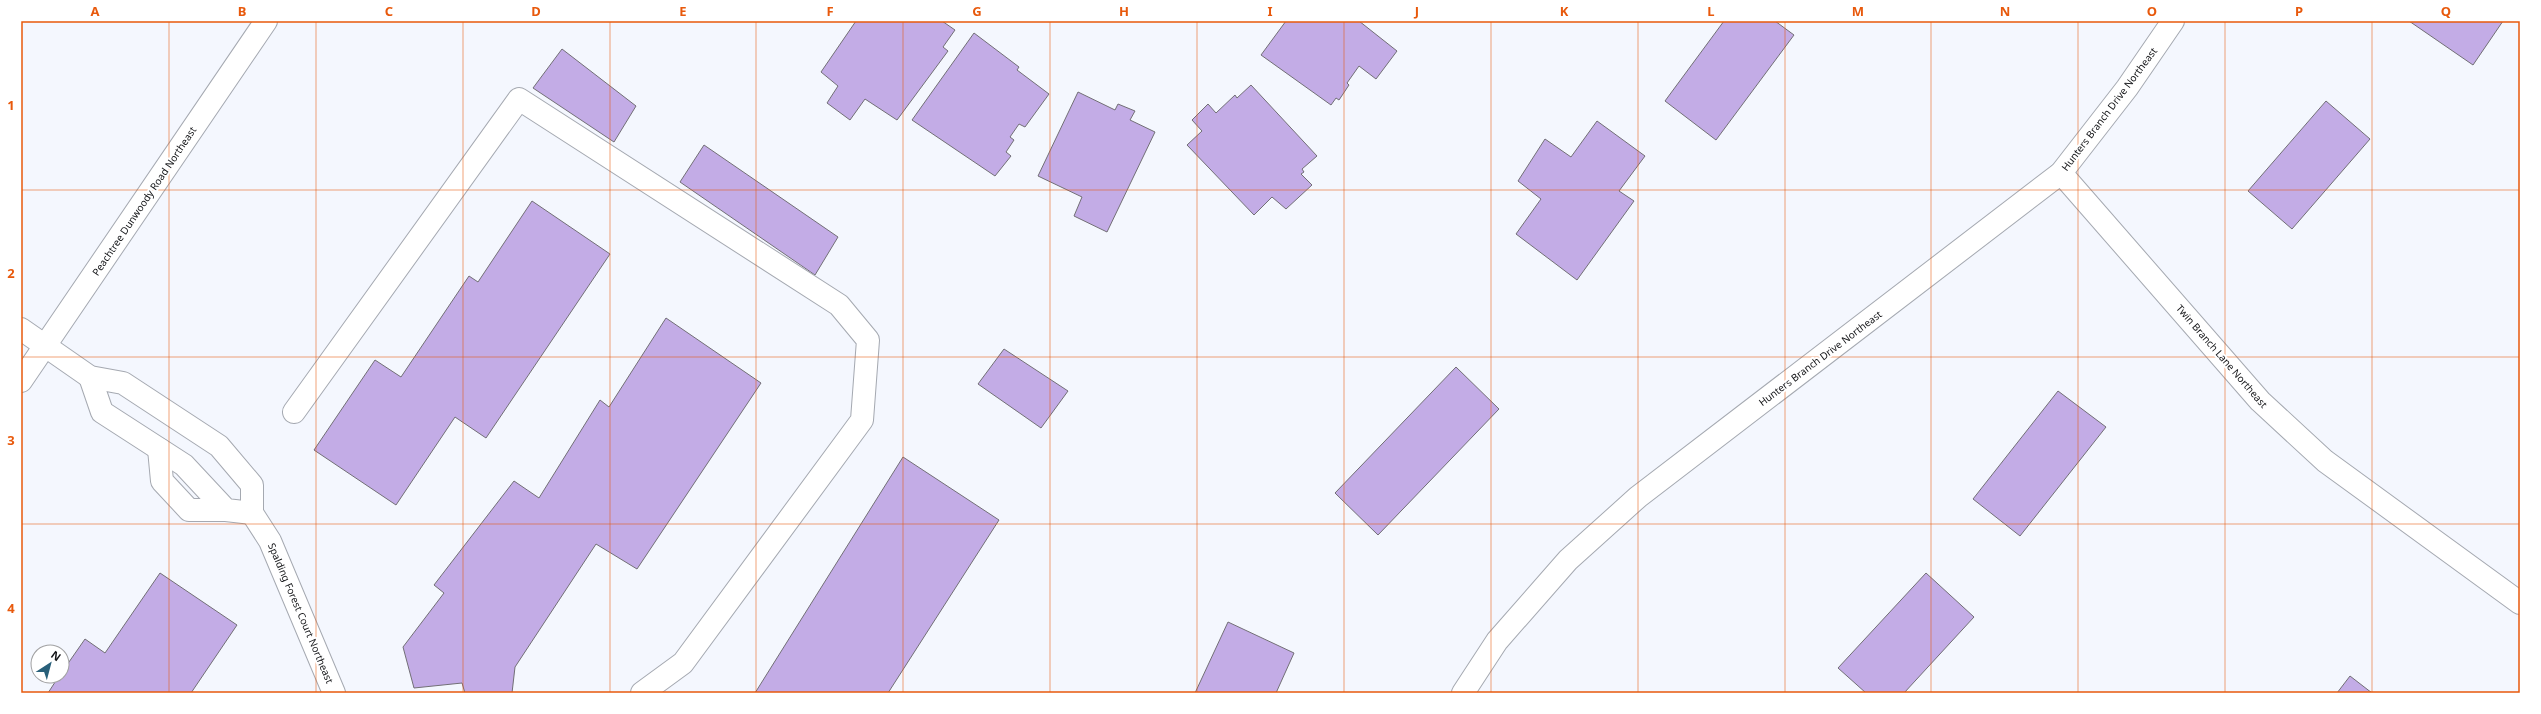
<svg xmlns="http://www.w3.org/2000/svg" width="2541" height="714" font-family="'Noto Sans',sans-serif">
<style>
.building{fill:#c3ace6;stroke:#726f76}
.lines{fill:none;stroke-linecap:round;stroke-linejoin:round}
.minor-casing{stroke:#a5a9b1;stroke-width:24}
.minor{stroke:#fff;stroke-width:22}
.grid{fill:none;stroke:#e8590c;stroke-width:1;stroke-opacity:0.55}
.labels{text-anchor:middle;stroke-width:4;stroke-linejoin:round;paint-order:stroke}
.street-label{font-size:10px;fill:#131417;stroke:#fff}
.neatline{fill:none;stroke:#e8590c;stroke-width:1.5}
.grid-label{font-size:13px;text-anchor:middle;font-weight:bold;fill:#e8590c}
</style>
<rect width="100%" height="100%" fill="#f4f7fe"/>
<g class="building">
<path d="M856,21H942L955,30L943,47L948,51L897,120L865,99L850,120L827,103L838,86L821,72Z"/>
<path d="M1286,21H1359L1397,51L1376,79L1359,66L1347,83L1349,85L1339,100L1336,98L1331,105L1261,55Z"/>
<path d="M1724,21H1775L1794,35L1716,140L1665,101Z"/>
<path d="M2409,21H2503L2473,65Z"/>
<path d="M974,33L1019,67L1017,70L1049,94L1025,127L1019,124L1010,137L1014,140L1006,152L1011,156L995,176L912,120Z"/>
<path d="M562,49L636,106L614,142L533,88Z"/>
<path d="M1251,85L1317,156L1302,169L1304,172L1301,174L1312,185L1286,209L1272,197L1254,215L1187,145L1202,131L1192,120L1208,104L1216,113L1235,95L1237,98Z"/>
<path d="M1078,92L1115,110L1118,104L1135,111L1130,120L1155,132L1107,232L1074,216L1082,197L1038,176Z"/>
<path d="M2326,101L2370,139L2292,229L2248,191Z"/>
<path d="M1597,121L1645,156L1619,191L1634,201L1577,280L1516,234L1541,199L1518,181L1545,139L1571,157Z"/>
<path d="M704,145L838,237L815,275L680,182Z"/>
<path d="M532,201L610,254L486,438L455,417L396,505L314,450L375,360L401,377L469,276L478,282Z"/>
<path d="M666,318L761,383L637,569L596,544L515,667L512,693H465L462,683L414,688L403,647L444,593L434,585L514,481L539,498L600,400L609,407Z"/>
<path d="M1004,349L1068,391L1041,428L978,384Z"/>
<path d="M1456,367L1499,409L1378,535L1335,493Z"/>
<path d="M2058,391L2106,427L2020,536L1973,499Z"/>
<path d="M903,457L999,520L888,693H755Z"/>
<path d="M160,573L237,625L191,693H48L59,676H62V672L85,639L105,653Z"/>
<path d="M1926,573L1974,617L1904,693H1866L1838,668Z"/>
<path d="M1228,622L1294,653L1276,693H1195Z"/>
<path d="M2350,676L2372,693H2337Z"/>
</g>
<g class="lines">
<g class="minor-casing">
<g id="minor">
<path d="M2061,173L2260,401L2325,461L2520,603"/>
<path d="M21,329L90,377L123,383L219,446L252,485V513L270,541L334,693"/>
<path d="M90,377L102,412L184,465L226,510L252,513"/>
<path d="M21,381L266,21"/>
<path d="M294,412L519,99L839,305L868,340L862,420L683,663L642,693"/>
<path d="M159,449L162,481L189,510H226"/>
<path d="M1463,693L1497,641L1568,560L1638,497L2061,173L2127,88L2173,21"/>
</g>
</g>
<use href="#minor" class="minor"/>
</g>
<path class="grid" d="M169,21V693M316,21V693M463,21V693M610,21V693M756,21V693M903,21V693M1050,21V693M1197,21V693M1344,21V693M1491,21V693M1638,21V693M1785,21V693M1931,21V693M2078,21V693M2225,21V693M2372,21V693M21,190H2520M21,357H2520M21,524H2520"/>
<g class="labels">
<g class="street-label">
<text transform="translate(2109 109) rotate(-53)" y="4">Hunters Branch Drive Northeast</text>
<text transform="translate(144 201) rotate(-56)" y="4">Peachtree Dunwoody Road Northeast</text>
<text transform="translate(2222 356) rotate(49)" y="4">Twin Branch Lane Northeast</text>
<text transform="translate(1820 358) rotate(-37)" y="4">Hunters Branch Drive Northeast</text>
<text transform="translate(301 613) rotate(67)" y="4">Spalding Forest Court Northeast</text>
</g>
</g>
<rect width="2541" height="714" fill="none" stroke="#ffffff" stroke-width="44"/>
<g transform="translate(50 664) rotate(36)"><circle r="19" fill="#ffffff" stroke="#a1a1a2"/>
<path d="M0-3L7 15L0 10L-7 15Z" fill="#28607a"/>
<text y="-6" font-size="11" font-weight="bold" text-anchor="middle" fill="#131417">N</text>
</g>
<rect x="22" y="22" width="2497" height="670" class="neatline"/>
<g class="grid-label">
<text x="95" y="16">A</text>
<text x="242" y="16">B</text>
<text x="389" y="16">C</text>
<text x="536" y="16">D</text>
<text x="683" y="16">E</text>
<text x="830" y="16">F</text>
<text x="977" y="16">G</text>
<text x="1124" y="16">H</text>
<text x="1270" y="16">I</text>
<text x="1417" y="16">J</text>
<text x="1564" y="16">K</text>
<text x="1711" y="16">L</text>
<text x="1858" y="16">M</text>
<text x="2005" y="16">N</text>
<text x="2152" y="16">O</text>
<text x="2299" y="16">P</text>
<text x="2446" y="16">Q</text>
<text x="11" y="110">1</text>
<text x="11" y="278">2</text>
<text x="11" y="445">3</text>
<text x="11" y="613">4</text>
</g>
</svg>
